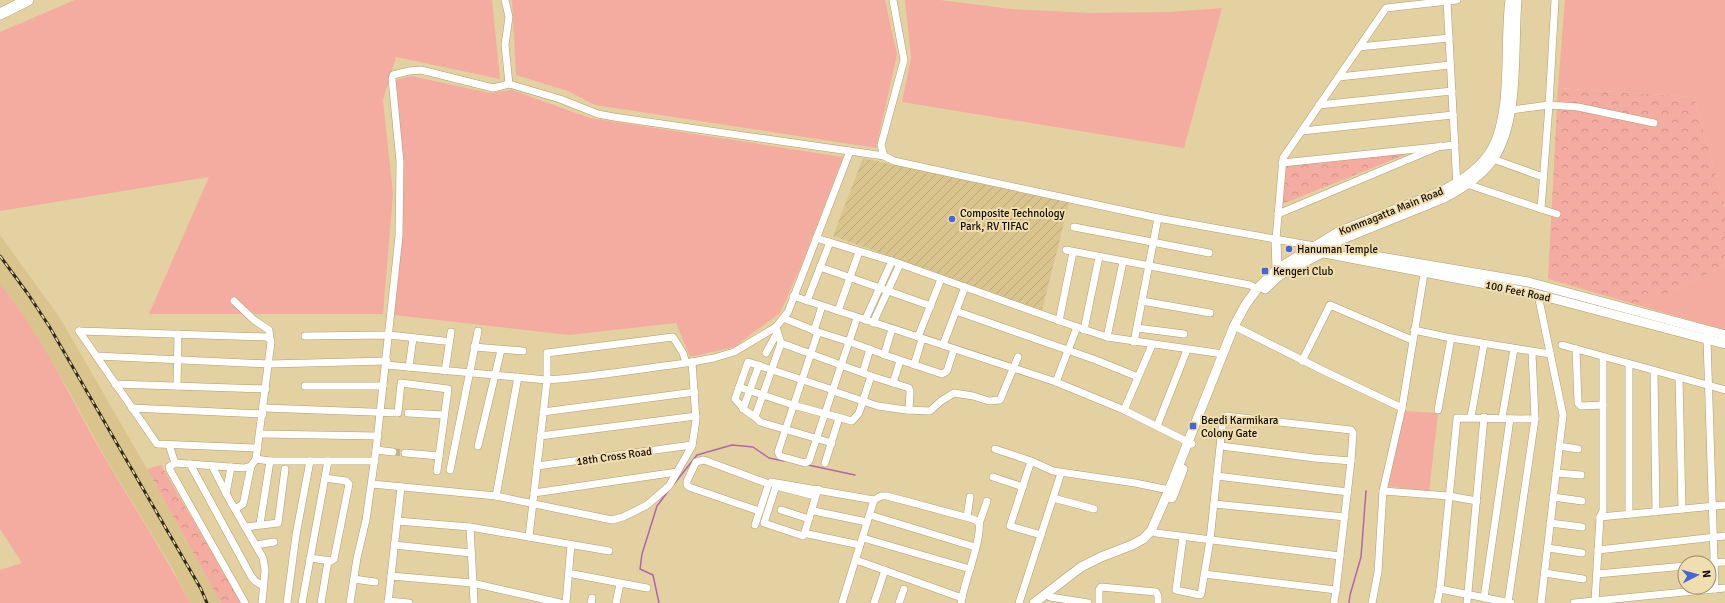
<svg xmlns="http://www.w3.org/2000/svg" width="1725" height="603" font-family="Signika,sans-serif">
<style>
.built{fill:#d9c48e}
.industrial{fill:url(#industrial-furrows)}
.grass{fill:#f4aca0}
.park{fill:url(#park-crowns)}
.lines{fill:none;stroke-linecap:round;stroke-linejoin:round}
.stream{stroke:#b066ab;stroke-width:1.5}
.minor-tunnel{stroke:#c4b389;stroke-width:7;stroke-dasharray:7 3.5;stroke-linecap:butt}
.minor-casing{stroke:#ae9d6f;stroke-width:8}
.major-casing{stroke:#ae9d6f;stroke-width:10}
.highway-casing{stroke:#ae9d6f;stroke-width:12}
.minor{stroke:#fff;stroke-width:7}
.major{stroke:#fff;stroke-width:9}
.highway{stroke:#fff;stroke-width:11}
.rail-casing{stroke:#322a1a;stroke-width:3}
.rail{stroke:#f0deae;stroke-width:1.5;stroke-dasharray:4.5;stroke-linecap:butt}
.poi-dot{fill:#4a65d9;stroke:#f0deae;stroke-width:1.5}
.labels{text-anchor:middle;stroke-width:4;stroke-linejoin:round;paint-order:stroke}
.street-label{font-size:11px;fill:#110a00;stroke:#f0deae}
.poi-label{font-size:11px;fill:#110a00;stroke:#f0deae;text-anchor:start}
</style>
<defs>
<pattern id="industrial-furrows" width="10" height="10" patternUnits="userSpaceOnUse"><rect width="10" height="10" fill="#d9c48e"/><path d="M-1 1l2-2M0 10L10 0M9 11l2-2" fill="none" stroke="#b9a779"/></pattern>
<pattern id="park-crowns" width="20" height="18" patternUnits="userSpaceOnUse"><rect width="20" height="18" fill="#f4aca0"/><path d="M2 6a3 3 0 1 1 6 0M12 15a3 3 0 1 1 6 0" fill="none" stroke="#d09388"/></pattern>
</defs>
<rect width="100%" height="100%" fill="#e3d1a1"/>
<path class="built" d="M0,235L60,318L147,469L221,603H190L170,564L105,457L69,391L14,302L0,284Z"/>
<path class="industrial" d="M863,158L1069,203L1042,310L833,236Z"/>
<g class="grass">
<path d="M75,0H492L500,79L396,57L383,100L393,194L383,314H149L209,177L0,211V32Z"/>
<path d="M512,0H885L897,55L876,148L595,105L568,91L516,75Z"/>
<path d="M905,0H940L1011,9L1091,13L1170,12L1222,8L1184,148L902,102L911,58Z"/>
<path d="M1565,0H1725V207L1694,97L1558,88Z"/>
<path d="M411,76L490,93L512,90L590,118L843,157L803,261L780,313L734,347L690,357L676,323L569,335L394,315L403,171L395,80Z"/>
<path d="M1725,265V330L1641,306Z"/>
<path d="M0,284C43,337 71,400 105,458C134,507 164,553 190,603H0V570L22,563L0,529Z"/>
<path d="M1404,411L1438,413L1429,492L1387,486Z"/>
</g>
<g class="park">
<path d="M1558,88L1694,97L1725,207V265L1641,306L1548,279Z"/>
<path d="M1412,152L1280,205L1285,165Z"/>
<path d="M161,465L241,603H221L147,469Z"/>
</g>
<g class="lines">
<g class="stream">
<path d="M808,465L855,475"/>
<path d="M674,484L697,455L732,445L753,447L769,458L784,461"/>
<path d="M659,603L653,575L640,569L642,554L657,506L669,490"/>
<path d="M1349,603L1350,595L1361,557L1366,491"/>
</g>
<path class="minor-tunnel" d="M393,452L405,453"/>
<g class="minor-casing">
<g id="minor">
<path d="M505,0L509,17L505,45L509,84L560,99L598,114L614,117L884,156"/>
<path d="M893,0L904,60L881,145L884,156L894,161L1158,218L1314,246"/>
<path d="M1447,1L1457,187"/>
<path d="M1359,47L1449,38"/>
<path d="M1339,77L1450,65"/>
<path d="M1319,105L1452,91"/>
<path d="M1511,110L1549,105L1578,107L1654,123"/>
<path d="M1302,131L1453,115"/>
<path d="M1493,159L1543,177"/>
<path d="M1282,163L1455,145"/>
<path d="M1465,181L1467,184L1541,209L1549,105L1555,0"/>
<path d="M1541,209L1557,214"/>
<path d="M1278,214L1440,146"/>
<path d="M1074,227L1209,253"/>
<path d="M816,238L895,262L1077,327L1056,382"/>
<path d="M1276,239L1283,158L1386,8L1457,0"/>
<path d="M1066,250L1250,285L1257,289"/>
<path d="M820,267L931,306"/>
<path d="M1538,295L1563,415L1541,603"/>
<path d="M793,296L1056,382L1124,410L1192,444"/>
<path d="M234,301L254,320L269,330L270,339"/>
<path d="M807,301L830,242"/>
<path d="M1142,301L1210,313"/>
<path d="M838,311L859,252"/>
<path d="M956,311L1096,360L1138,377"/>
<path d="M783,318L818,332L850,342L888,356L942,374L947,371L954,349"/>
<path d="M865,320L892,261"/>
<path d="M1059,321L1073,252"/>
<path d="M873,323L900,264"/>
<path d="M776,327L781,343L871,376L909,388L910,391L909,410"/>
<path d="M1077,327L1107,337L1223,354"/>
<path d="M1137,328L1184,334"/>
<path d="M1238,328L1324,371L1402,408"/>
<path d="M1084,330L1099,257"/>
<path d="M1414,330L1451,338L1550,354"/>
<path d="M79,331L266,337L270,339L271,342L256,459L270,461H375"/>
<path d="M79,331L157,444L258,448"/>
<path d="M814,331L822,306"/>
<path d="M818,332L778,452L780,456L805,463L809,461L857,318"/>
<path d="M305,336L389,335L444,341"/>
<path d="M1709,336L1707,339L1715,589"/>
<path d="M918,337L941,279"/>
<path d="M1107,337L1123,262"/>
<path d="M1134,342L1158,218"/>
<path d="M781,343L755,417L760,422L832,443"/>
<path d="M943,345L965,287"/>
<path d="M1562,345L1725,390"/>
<path d="M474,347L523,351"/>
<path d="M1576,349L1578,403L1581,406L1603,405"/>
<path d="M766,353L777,333"/>
<path d="M884,355L892,329"/>
<path d="M97,356L269,364L387,361"/>
<path d="M1302,361L1330,305L1412,340"/>
<path d="M686,363L683,353L673,337L547,353V380C593,377 640,369 686,363L692,362"/>
<path d="M1629,364V514"/>
<path d="M386,365L547,380L529,537"/>
<path d="M914,365L922,339"/>
<path d="M409,367L413,338"/>
<path d="M445,371L451,332"/>
<path d="M1654,371L1656,512"/>
<path d="M863,372L870,349"/>
<path d="M1679,378L1682,509"/>
<path d="M893,383L900,361"/>
<path d="M115,384L266,389"/>
<path d="M177,386L178,334"/>
<path d="M305,386H383"/>
<path d="M739,387L793,405L852,421L859,413L871,376"/>
<path d="M833,391L878,406L906,410L930,411L941,401L954,393L973,396L989,401L1000,400L1018,357"/>
<path d="M132,408L263,414"/>
<path d="M264,408L398,413L401,383L448,389L437,471"/>
<path d="M743,409L759,365"/>
<path d="M1124,410L1152,345"/>
<path d="M1438,410L1451,338"/>
<path d="M543,412L695,392"/>
<path d="M408,413L444,415"/>
<path d="M755,417L746,411L735,399L748,362L833,390"/>
<path d="M1471,417L1484,344"/>
<path d="M1502,418L1514,349"/>
<path d="M1157,426L1187,350"/>
<path d="M260,434L378,436"/>
<path d="M540,436L696,416"/>
<path d="M169,445L175,463"/>
<path d="M478,446L501,350"/>
<path d="M1221,446L1314,458L1351,461"/>
<path d="M1559,446L1578,449"/>
<path d="M995,449L1031,461L1053,471L1135,483L1169,490"/>
<path d="M376,450L393,452"/>
<path d="M405,453L439,456"/>
<path d="M825,463L839,418"/>
<path d="M190,464L251,576L255,581L263,586"/>
<path d="M212,466L229,499L263,558L265,570L262,603"/>
<path d="M537,466L692,445"/>
<path d="M450,470L478,331"/>
<path d="M1556,473L1581,475"/>
<path d="M1217,476L1348,492"/>
<path d="M993,477L1023,487"/>
<path d="M372,484L496,496L612,520L623,517L647,505L669,486L692,446L696,420L692,362L714,358L734,352L776,327L788,312L850,151"/>
<path d="M1383,491L1449,496L1477,501"/>
<path d="M534,493L677,472"/>
<path d="M226,494L231,467"/>
<path d="M496,496L518,377"/>
<path d="M815,496L776,486L764,523L803,536L804,535L818,489"/>
<path d="M1553,497L1582,501"/>
<path d="M1053,498L1094,509"/>
<path d="M874,500L881,496H887L973,519L979,522C982,540 964,582 961,603"/>
<path d="M1214,504L1345,517"/>
<path d="M235,509L243,504L244,500L251,466"/>
<path d="M781,510L809,519"/>
<path d="M759,511L689,487L687,485V481L696,462L704,460L769,484"/>
<path d="M814,511L867,522"/>
<path d="M870,515L975,547"/>
<path d="M967,517L970,497"/>
<path d="M1600,517L1725,505"/>
<path d="M397,521L470,527L609,551"/>
<path d="M1550,523L1582,527"/>
<path d="M260,524L270,461"/>
<path d="M979,524L987,501"/>
<path d="M755,525L768,486L771,482L874,500L842,603"/>
<path d="M246,527L278,523L285,469"/>
<path d="M470,527L474,603"/>
<path d="M1156,533L1340,556"/>
<path d="M808,534L860,545"/>
<path d="M1041,535L1061,473"/>
<path d="M1183,537L1176,590L1200,595L1201,594L1210,540L1223,418L1226,416L1351,430L1353,433L1351,461L1336,590L1204,574"/>
<path d="M863,538L970,569"/>
<path d="M256,545L274,542"/>
<path d="M394,545L471,553"/>
<path d="M1548,548L1582,553"/>
<path d="M1598,550L1725,536"/>
<path d="M310,558L331,561L334,559L349,484L346,481L325,478"/>
<path d="M856,560L962,598"/>
<path d="M1709,563L1725,562"/>
<path d="M1545,573L1583,579"/>
<path d="M573,574L647,588"/>
<path d="M1597,574L1685,566"/>
<path d="M391,576L472,583L560,603"/>
<path d="M354,579L375,582"/>
<path d="M1440,589L1457,418L1535,419"/>
<path d="M1050,597L1088,603"/>
<path d="M1484,598L1510,419"/>
<path d="M388,601L409,603"/>
<path d="M1595,601L1600,517L1603,511V357"/>
<path d="M245,603L170,470L169,467L175,463L244,468L251,466L256,459"/>
<path d="M287,603L296,535L310,461"/>
<path d="M302,603L328,461"/>
<path d="M321,603L328,561"/>
<path d="M350,603L357,558L366,520L376,450L399,236L400,162L392,79L393,75L409,71L421,70L493,88L509,84"/>
<path d="M388,603L401,487"/>
<path d="M566,603L571,545"/>
<path d="M591,603L592,598"/>
<path d="M616,603L620,584"/>
<path d="M874,603L885,570"/>
<path d="M899,603L904,589"/>
<path d="M1019,603L1041,535L1010,526L1031,461"/>
<path d="M1099,603V590L1101,587L1156,592L1158,596V603"/>
<path d="M1334,603L1336,590"/>
<path d="M1372,603L1378,572L1383,491L1402,408L1425,268"/>
<path d="M1437,603L1440,589L1511,603"/>
<path d="M1467,603L1484,417"/>
<path d="M1508,603L1535,419L1532,352"/>
<path d="M1574,603L1725,588"/>
</g>
</g>
<g class="major-casing">
<g id="major">
<path d="M1276,239L1277,269L1279,273"/>
<path d="M1319,252L1528,292L1725,344"/>
<path d="M1351,252L1528,282L1725,335"/>
<path d="M1265,289L1280,275L1322,253L1340,240L1444,198C1461,189 1483,175 1494,158C1520,118 1513,48 1517,0"/>
<path d="M1172,498L1183,469"/>
<path d="M1034,603L1081,567L1101,557L1132,545L1143,539L1151,531L1169,490L1234,326L1246,304L1257,289L1277,269L1338,232L1440,192C1460,182 1481,169 1492,149C1513,111 1504,43 1510,0"/>
</g>
</g>
<g class="highway-casing">
<path id="highway" d="M0,14L28,0"/>
</g>
<use href="#minor" class="minor"/>
<use href="#major" class="major"/>
<use href="#highway" class="highway"/>
<g class="rail-casing">
<path id="rail" d="M0,256L28,294L49,326L201,589L207,603"/>
</g>
<use href="#rail" class="rail"/>
</g>
<g class="poi-dot">
<circle cx="952" cy="219" r="4"/>
<circle cx="1289" cy="249" r="4"/>
<rect x="1261" y="267" width="8" height="8" rx="2"/>
<rect x="1189" y="422" width="8" height="8" rx="2"/>
</g>
<g class="labels">
<g class="street-label">
<text transform="translate(1391 211) rotate(-22)" y="4">Kommagatta Main Road</text>
<text transform="translate(1518 291) rotate(12)" y="4">100 Feet Road</text>
<text transform="translate(614 456) rotate(-8)" y="4">18th Cross Road</text>
</g>
<g class="poi-label">
<text x="960" y="217">Composite Technology<tspan x="960" dy="13">Park, RV TIFAC</tspan></text>
<text x="1297" y="253">Hanuman Temple</text>
<text x="1273" y="275">Kengeri Club</text>
<text x="1201" y="424">Beedi Karmikara<tspan x="1201" dy="13">Colony Gate</tspan></text>
</g>
</g>
<g transform="translate(1697 575) rotate(84)"><circle r="19" fill="#f0deae" stroke="#978968"/>
<path d="M0-3L7 15L0 10L-7 15Z" fill="#4a65d9"/>
<text y="-6" font-size="11" font-weight="bold" text-anchor="middle" fill="#110a00">N</text>
</g>
</svg>
